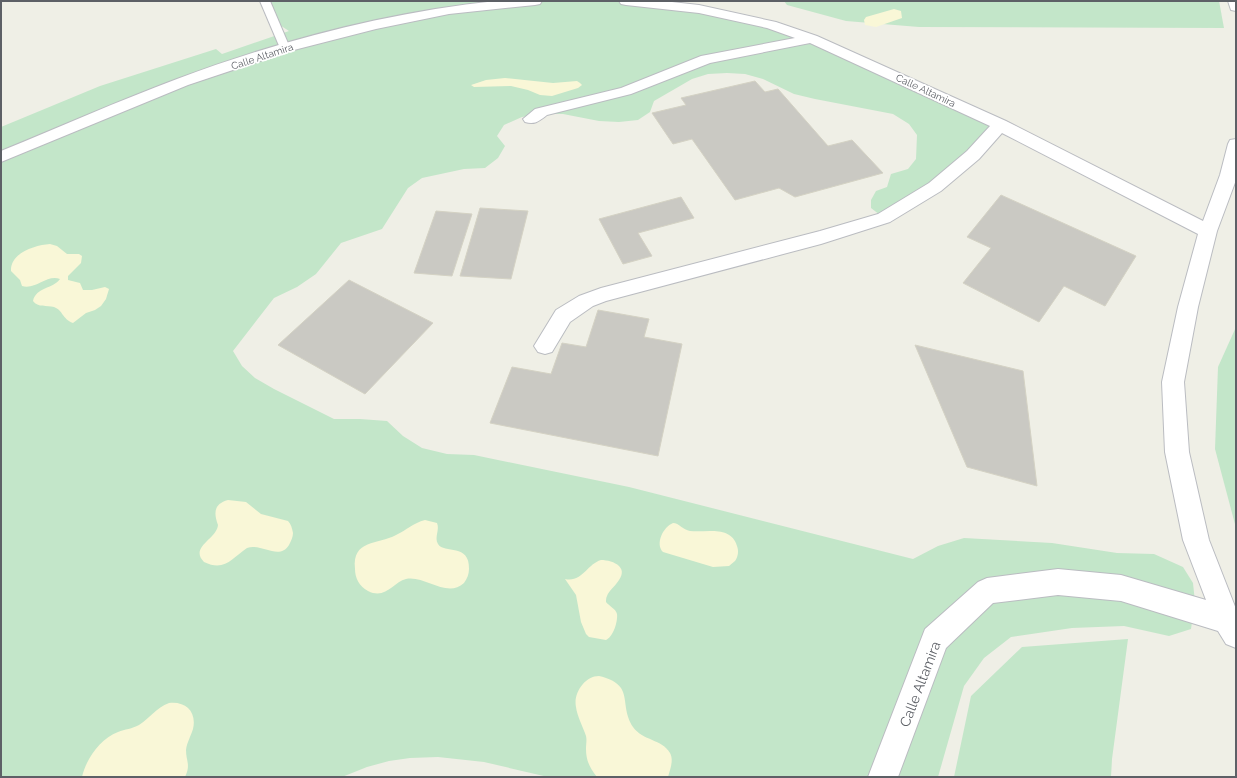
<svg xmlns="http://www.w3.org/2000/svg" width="1237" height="778" font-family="Raleway,sans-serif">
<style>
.green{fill:#c3e6c9}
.sand{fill:#f9f7d7}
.building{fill:#cac9c3;stroke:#d4d2c4}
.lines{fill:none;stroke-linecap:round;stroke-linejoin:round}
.service-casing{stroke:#babcc1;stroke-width:2}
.minor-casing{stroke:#babcc1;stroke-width:2}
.service{fill:#fff;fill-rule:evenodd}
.minor{fill:#fff;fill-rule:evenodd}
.labels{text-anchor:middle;stroke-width:3.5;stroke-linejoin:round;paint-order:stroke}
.far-street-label{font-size:10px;fill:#5d6066;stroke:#fff}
.near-street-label{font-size:14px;fill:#5d6066;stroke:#fff}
</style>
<rect width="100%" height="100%" fill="#efefe6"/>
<g class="green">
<path d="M268,1H480L484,4L535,1H626L771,25L1000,125L973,155L884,218L871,208V200L876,191L887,187L891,174L908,169L916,159L917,135L909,124L893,114L815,99L794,94L763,79L745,74L727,73L708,74L692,79L654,101L650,112L638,120L619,122L599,121L563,114H543L522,117L504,125L497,136L505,146L498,158L485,168L464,169L422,178L408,188L382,229L341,243L316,274L297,287L274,298L233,351L242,366L255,378L274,389L334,419H360L387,421L403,436L422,448L447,454L474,455L629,487L913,559L938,546L964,538L1052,543L1117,553L1154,554L1183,567L1193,583L1195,602L1191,629L1169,636L1124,626L1072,628L1011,637L984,658L964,686L938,777H548L484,762L438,757L410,758L389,761L367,767L342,777H1V127L100,86L216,49L222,54L289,31L269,18L264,11Z"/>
<path d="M784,1H1219L1224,28L919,27L846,21L787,5Z"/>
<path d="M1236,327V528L1215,449L1218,367Z"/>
<path d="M1128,639L1112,759L1111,777H954L971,696L1022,647Z"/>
</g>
<g class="sand">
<path d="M894,9L901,11L902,18L876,27L865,25L864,20L866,17Z"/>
<path d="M505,78L553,83L577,81L580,83L582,85L578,88L552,96L540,95L528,90L511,86L474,87L471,85L486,80Z"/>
<path d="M50,244L57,246L67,254H79L82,256L81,263L68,276V280L80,283L83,290H92L105,287L109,289L106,299L101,306L95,310L86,313L73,323C62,319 63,310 54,307C47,305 38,308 33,301C36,287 53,289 60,279C47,274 36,290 22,286L20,280L11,271C10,253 35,245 50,244Z"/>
<path d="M228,500L246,502L261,514L288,521C291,524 292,528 293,533C293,537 291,541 289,545C279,561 262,543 247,548C232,558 225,572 204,562C189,547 217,539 218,525C214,514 213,504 228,500Z"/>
<path d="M425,520L437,523C440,530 434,537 438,544C444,554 470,543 469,569C469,574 467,579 464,583C447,599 425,575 406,579C393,582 386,600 368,591C359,586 355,578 355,569C352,539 378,545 396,535C407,530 413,523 425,520Z"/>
<path d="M673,523C679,523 683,530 690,531C705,533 731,525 737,546C739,551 738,557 735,561L729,566L713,567L663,552C655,544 663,527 673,523Z"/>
<path d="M601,560C607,560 615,562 619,566C629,576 610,588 607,596C606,598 606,600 606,602C609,606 616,609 617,614C618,622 613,637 606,640L589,637L586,634L581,622L576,595L565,579C582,583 587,564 601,560Z"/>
<path d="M599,676C636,685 618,703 633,727C643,741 662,739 670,753C674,760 670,770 668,777H597C590,768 586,761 586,749C586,744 587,740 586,736C583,727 577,716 576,707C573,693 585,676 599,676Z"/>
<path d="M169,703C186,701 197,712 193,729C191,736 187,742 186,750C186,761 191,765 185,777H82C86,759 100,739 118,732C125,729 132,729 139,725C150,718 156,708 169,703Z"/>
</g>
<g class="building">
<path d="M755,81L765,92L778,89L828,146L852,140L883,173L795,197L779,188L735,200L692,139L673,144L652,113L686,105L681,98Z"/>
<path d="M1001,195L1136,256L1105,306L1064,286L1039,322L963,283L991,248L967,237Z"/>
<path d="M681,197L694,218L638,233L652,256L623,264L599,219Z"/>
<path d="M480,208L528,211L511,279L460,276Z"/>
<path d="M436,211L472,214L452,276L414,273Z"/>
<path d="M349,280L433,323L365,394L278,345Z"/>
<path d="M598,310L649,319L644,337L682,344L658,456L490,423L512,367L551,374L562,343L586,347Z"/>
<path d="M915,345L1023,371L1037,486L967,467Z"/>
</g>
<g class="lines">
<g class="service-casing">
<path id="service" d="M260,1H270L290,48L289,50L285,51L280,48Z"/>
</g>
<g class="minor-casing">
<g id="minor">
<path d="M496,1H542L540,4L535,5L449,14L376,29L290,51L188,85L1,162V151C60,127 118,101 177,79C278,41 389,12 496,1Z"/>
<path d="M619,1H663L699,5L776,22L817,36L1006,121L1203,221L1220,175L1228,144L1230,140L1236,139V180L1217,231L1198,307L1184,382L1189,452L1209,540L1236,609V648L1226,644L1218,631L1121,601L1058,595L993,603L946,648L898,777H868L925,629L978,582L987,578L1058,569L1121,575L1206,600L1183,540L1165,452L1162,382L1178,307L1198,234L1002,133L979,159L941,191L890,222L821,244L606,301L593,306L570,322L552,352L545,354L538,352L534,346L556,310L579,296L601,288L820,231L878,214L929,183L967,151L990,126L810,43L710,63L631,94L547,115C539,121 535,125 525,122L523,119L535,109L621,88L701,56L795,38L767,28L699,13L626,5L621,4Z"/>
<path d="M1228,1H1236V11L1231,10Z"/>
</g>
</g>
<use href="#service" class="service"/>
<use href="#minor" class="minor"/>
</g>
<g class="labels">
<g class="far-street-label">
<text transform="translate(262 56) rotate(-18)" y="4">Calle Altamira</text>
<text transform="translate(926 90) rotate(25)" y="4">Calle Altamira</text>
</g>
<g class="near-street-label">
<text transform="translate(920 684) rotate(-69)" y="5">Calle Altamira</text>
</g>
</g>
<rect width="1237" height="778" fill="none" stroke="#5d6066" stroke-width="4"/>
</svg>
